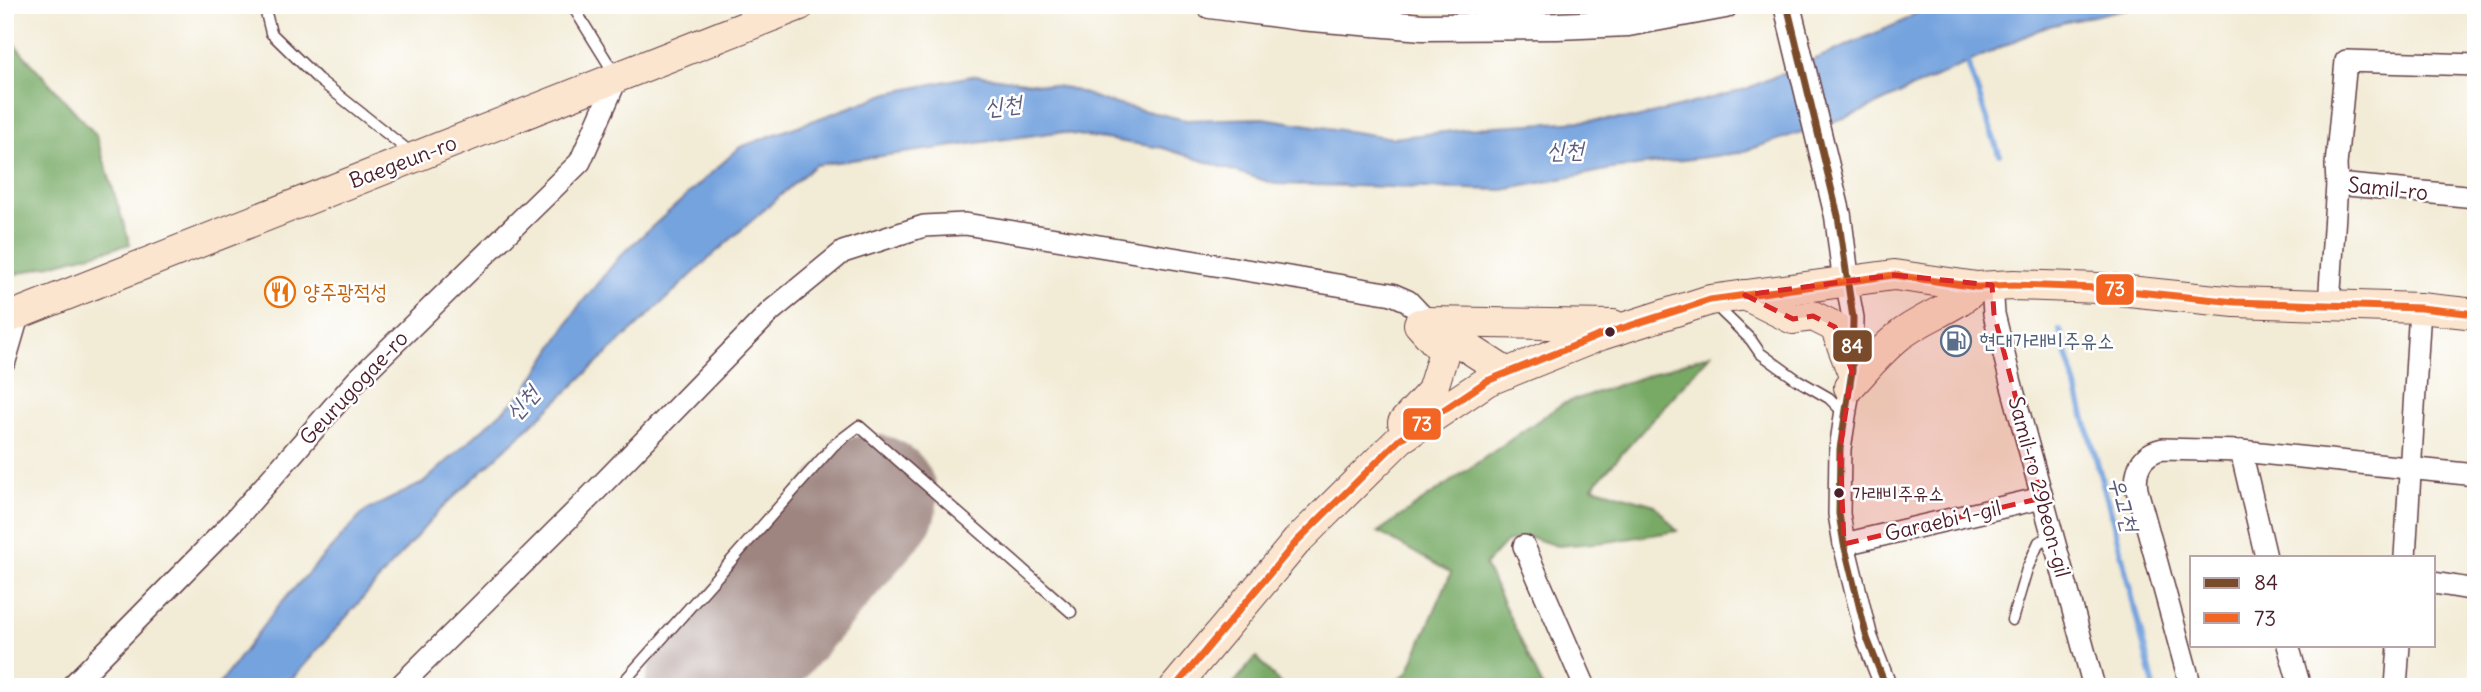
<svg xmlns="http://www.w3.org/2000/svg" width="2481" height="692" font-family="Delius,'Poor Story',sans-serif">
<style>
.forest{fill:#78aa66;stroke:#616448;stroke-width:2}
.water{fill:#74a3de;stroke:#5f6184;stroke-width:2}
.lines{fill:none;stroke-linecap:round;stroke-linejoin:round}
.stream{stroke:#74a3de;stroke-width:6}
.runway{stroke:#9e8580;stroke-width:131}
.service-casing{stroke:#633e44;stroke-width:13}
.minor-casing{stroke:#633e44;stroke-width:24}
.tertiary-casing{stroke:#633e44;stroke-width:29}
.secondary-casing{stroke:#633e44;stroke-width:32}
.service{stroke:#fff;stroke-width:10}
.minor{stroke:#fff;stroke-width:21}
.tertiary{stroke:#fff;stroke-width:26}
.secondary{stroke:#fbe5cf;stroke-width:30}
.bus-1-casing{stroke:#fff;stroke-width:12}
.bus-2-casing{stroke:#fff;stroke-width:12}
.bus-1{stroke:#7a4b2a;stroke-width:7}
.bus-2{stroke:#f26522;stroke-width:7}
.marked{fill:#d62828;fill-opacity:0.2;stroke:#d62828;stroke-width:5;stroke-dasharray:14 9;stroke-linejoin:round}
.bus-dot{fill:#4a1f2b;stroke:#fff;stroke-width:2.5}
.labels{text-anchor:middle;stroke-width:5;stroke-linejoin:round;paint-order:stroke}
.bus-label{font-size:19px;fill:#4a1f2b;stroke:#fff;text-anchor:start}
.street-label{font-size:21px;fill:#4a1f2b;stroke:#fff}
.food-label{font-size:21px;fill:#c56008;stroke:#fff;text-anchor:start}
.service-label{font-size:21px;fill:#4e5e75;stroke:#fff;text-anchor:start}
.water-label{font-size:23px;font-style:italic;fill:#5d5a7c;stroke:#fff}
.line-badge{stroke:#fff;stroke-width:2.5}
.badge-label{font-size:19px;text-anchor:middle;font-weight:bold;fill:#fff}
</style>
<rect width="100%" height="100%" fill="#fff"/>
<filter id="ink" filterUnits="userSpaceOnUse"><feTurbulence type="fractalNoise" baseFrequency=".0143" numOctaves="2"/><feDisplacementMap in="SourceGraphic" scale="14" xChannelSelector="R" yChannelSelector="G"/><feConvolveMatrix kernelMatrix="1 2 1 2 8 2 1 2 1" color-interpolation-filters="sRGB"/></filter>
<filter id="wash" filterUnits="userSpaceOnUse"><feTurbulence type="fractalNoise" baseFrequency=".00686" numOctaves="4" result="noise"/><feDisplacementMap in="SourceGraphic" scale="28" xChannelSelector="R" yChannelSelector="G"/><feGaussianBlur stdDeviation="1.57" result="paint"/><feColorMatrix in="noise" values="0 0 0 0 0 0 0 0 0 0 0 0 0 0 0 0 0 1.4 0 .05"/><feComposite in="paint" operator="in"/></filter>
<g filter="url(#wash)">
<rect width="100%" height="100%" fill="#f2ebd5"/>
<g class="forest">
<path d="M5,34L96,135L130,244L5,277Z"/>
<path d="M1711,354L1592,487L1655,505L1677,531L1607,542L1557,546L1530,537L1506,542L1485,565L1543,687H1391L1408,672L1451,573L1378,532L1562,404Z"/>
<path d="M1256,657L1283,687H1239L1234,683Z"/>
</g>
<path class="water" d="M1930,5H2142L2045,27L1856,114L1738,153L1612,169L1503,190L1275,184L1163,148L1058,132L815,165L715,253L438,512L285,687H217L279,605L365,511L423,483L525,391L578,307L621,255L740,147L889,93L976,75L1068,88L1111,103L1186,120L1263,118L1393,138L1495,126L1636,118L1746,89L1899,23Z"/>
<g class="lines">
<g class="stream">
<path d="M1966,58L1999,154"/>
<path d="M2060,330L2112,516L2154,687"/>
</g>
<path class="runway" d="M711,687L872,500"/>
</g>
</g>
<g filter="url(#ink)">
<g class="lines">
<g class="service-casing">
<g id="service">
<path d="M264,5L271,33L318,79L414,155"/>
<path d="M572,5L616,76"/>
<path d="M1714,304L1751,340L1760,353L1796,379L1829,398L1845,414"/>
<path d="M2012,620L2027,569L2039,542L2053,537"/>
<path d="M619,687L834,445L859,426L1071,612"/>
</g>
</g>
<g class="minor-casing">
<g id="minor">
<path d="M2337,184L2476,197"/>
<path d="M1846,280L1853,318L1852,371L1840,449L1839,514L1844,544L1867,638L1886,687"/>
<path d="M1992,285L1994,314L2011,383L2094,687"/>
<path d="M2329,305L2337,184L2336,165L2346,61L2476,65"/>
<path d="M5,361L19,313"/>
<path d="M2241,451L2266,557"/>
<path d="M1844,544L2042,498"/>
<path d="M1524,546L1585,687"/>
<path d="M2405,557L2420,308"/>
<path d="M2434,583L2476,590"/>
<path d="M2288,645L2300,687"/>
<path d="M71,687L233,522L358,379L580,162L617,78"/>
<path d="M399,687L579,508L771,311L843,252L924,226L965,224L1392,294L1408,301L1428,322"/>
<path d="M2191,687L2137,490C2134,470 2142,453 2163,449L2241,451L2476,475"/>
<path d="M2396,687L2399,645"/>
</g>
</g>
<g class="tertiary-casing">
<g id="tertiary">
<path d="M1210,5L1300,17L1423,27L1557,26L1628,23L1725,5"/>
<path d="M1787,5L1838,216L1846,280"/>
</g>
</g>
<g class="secondary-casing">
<g id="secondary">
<path d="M1745,295L1793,319L1813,316L1835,327L1852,371"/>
<path d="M5,319L800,5"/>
<path d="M1428,322L1613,325"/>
<path d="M1431,324L1507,373"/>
<path d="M1849,387C1865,370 1880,351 1899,336C1923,317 1955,308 1977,287"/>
<path d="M1403,423L1432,391L1444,352L1419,324"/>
<path d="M1175,687L1297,541L1400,439L1487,381L1601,335L1710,300L1894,275L1977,287L2014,285L2099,288L2235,302L2420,308L2476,314"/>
</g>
</g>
<use href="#service" class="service"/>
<use href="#minor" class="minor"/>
<use href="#tertiary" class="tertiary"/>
<use href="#secondary" class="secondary"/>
<g class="bus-1-casing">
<path id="bus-1" d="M1787,5L1838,216L1853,318L1852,371L1840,449L1839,514L1844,544L1867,638L1886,687"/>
</g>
<g class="bus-2-casing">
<path id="bus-2" d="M1175,687L1297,541L1400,439L1487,381L1601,335L1710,300L1894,275L1977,287L2014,285L2099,288L2235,302L2420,308L2476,314"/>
</g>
<use href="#bus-1" class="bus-1"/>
<use href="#bus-2" class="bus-2"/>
</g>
</g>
<path class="marked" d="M1894,275L1992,285L1994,314L2042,498L1844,544L1840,449L1852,371L1835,327L1813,316L1793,319L1745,295Z"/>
<defs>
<g id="restaurant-ring" transform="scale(1.575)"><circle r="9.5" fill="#fff" stroke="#e8710a" stroke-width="1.5"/><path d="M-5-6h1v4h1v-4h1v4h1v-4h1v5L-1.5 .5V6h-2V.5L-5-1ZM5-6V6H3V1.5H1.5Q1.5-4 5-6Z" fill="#e8710a"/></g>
<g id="fuel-ring" transform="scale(1.575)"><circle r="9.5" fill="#fff" stroke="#5c6f8a" stroke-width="1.5"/><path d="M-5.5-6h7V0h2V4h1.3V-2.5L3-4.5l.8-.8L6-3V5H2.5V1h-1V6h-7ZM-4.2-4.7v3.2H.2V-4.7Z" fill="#5c6f8a"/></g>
</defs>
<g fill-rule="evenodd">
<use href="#restaurant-ring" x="280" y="292"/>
<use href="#fuel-ring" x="1956" y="341"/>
</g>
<g class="bus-dot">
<circle cx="1610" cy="332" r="6"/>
<circle cx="1839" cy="493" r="6"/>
</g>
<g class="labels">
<g class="bus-label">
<text x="1852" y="500">가래비주유소</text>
</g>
<g class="street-label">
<text transform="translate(403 162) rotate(-21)" y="7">Baegeun-ro</text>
<text transform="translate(2388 189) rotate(6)" y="7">Samil-ro</text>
<text transform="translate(354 388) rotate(-47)" y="7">Geurugogae-ro</text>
<text transform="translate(2039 487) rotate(75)" y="7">Samil-ro 29beon-gil</text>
<text transform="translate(1943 521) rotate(-13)" y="7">Garaebi 1-gil</text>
</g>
<g class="food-label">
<text x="303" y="299">양주광적성</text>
</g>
<g class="service-label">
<text x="1979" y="348">현대가래비주유소</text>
</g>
<g class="water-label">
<text transform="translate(1003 105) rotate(-6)" y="8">신천</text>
<text transform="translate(1565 150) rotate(-1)" y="8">신천</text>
<text transform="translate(522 403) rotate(-48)" y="8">신천</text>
<text transform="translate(2124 504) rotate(75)" y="8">우고천</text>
</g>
</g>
<g class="line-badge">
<rect x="2095" y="273" width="40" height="33" rx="7" fill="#f26522"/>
<rect x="1832" y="329" width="41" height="34" rx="7" fill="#7a4b2a"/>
<rect x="1402" y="407" width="40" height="34" rx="7" fill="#f26522"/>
</g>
<g class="badge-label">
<text x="2115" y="296">73</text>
<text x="1852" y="353">84</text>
<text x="1422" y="431">73</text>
</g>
<rect width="2481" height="692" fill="none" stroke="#fff" stroke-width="28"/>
<rect x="2190" y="556" width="245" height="91" fill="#ffffff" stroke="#b7a5aa" stroke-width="2"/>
<rect x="2204" y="578" width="35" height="10" fill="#7a4b2a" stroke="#b7a5aa" stroke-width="2"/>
<text x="2254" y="590" font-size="21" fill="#4a1f2b">84</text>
<rect x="2204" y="613" width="35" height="10" fill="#f26522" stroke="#b7a5aa" stroke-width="2"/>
<text x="2254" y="626" font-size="21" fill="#4a1f2b">73</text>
</svg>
